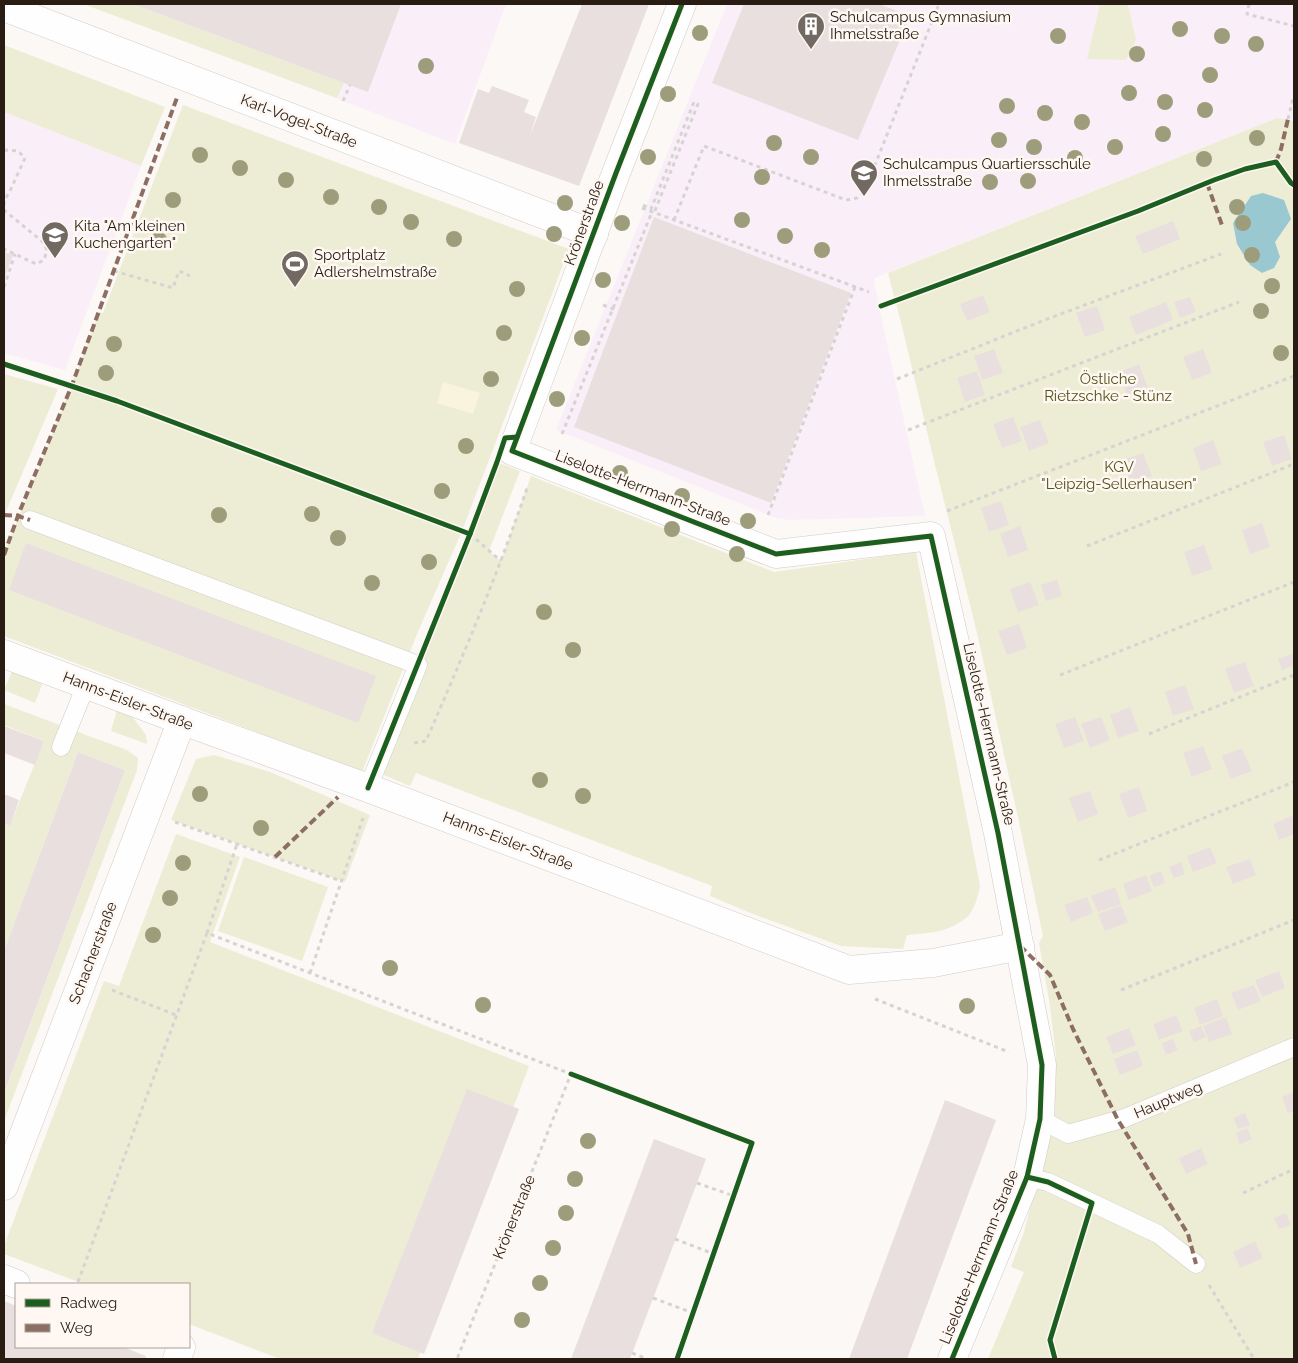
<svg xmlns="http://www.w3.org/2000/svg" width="1298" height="1363" font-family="Raleway,sans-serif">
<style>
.education{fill:#faeff8}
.green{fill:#ededd5;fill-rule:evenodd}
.sand{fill:#faf3dd}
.water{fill:#9ac8d1}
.building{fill:#e9dfdf}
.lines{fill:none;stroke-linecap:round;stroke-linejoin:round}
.lane-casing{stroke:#d3cbc5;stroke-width:19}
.street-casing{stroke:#d3cbc5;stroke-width:29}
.path{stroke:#d6d4d3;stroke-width:3;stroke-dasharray:4 4;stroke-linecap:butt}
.lane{stroke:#fefefe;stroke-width:18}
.street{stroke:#fefefe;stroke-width:28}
.quiet{stroke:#8d6e63;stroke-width:4;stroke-dasharray:8 4;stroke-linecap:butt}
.cycleway-casing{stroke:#fef7f2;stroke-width:8}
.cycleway{stroke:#1b5e20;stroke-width:5}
.tree{fill:#9e9d7b}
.labels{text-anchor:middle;stroke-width:5;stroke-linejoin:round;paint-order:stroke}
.poi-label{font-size:15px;fill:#281c13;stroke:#fef7f2;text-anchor:start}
.street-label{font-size:15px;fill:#281c13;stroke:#fef7f2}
.park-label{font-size:15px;fill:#515317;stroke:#fef7f2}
</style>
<rect width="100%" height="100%" fill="#fbf8f5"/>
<g class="education">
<path d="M96,4H506L455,144L343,101Z"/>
<path d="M727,4H1294V121L1277,118L874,278L879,307L925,516L790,520L776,518L556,430Z"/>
<path d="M4,112L141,166L65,370L4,353Z"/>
</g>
<g class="green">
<path d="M83,4H133L344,83L337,98Z"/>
<path d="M1100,4H1122L1128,5L1136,40L1126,60L1087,59Z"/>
<path d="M4,45L165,107L141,166L4,112Z"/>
<path d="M183,105L569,249L462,531L417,634L362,772L4,636V554L67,397L99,312L103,313ZM88,391L137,406L382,501Z"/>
<path d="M1277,118L1294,121V1359H988L1024,1272L1011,1267L1024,1232L1054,1114L1056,1056L1050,1006L1039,943L1043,936L1021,831L977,633L935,465L902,326L888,273Z"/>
<path d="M4,374L58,389L4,516Z"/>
<path d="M497,462L520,471L489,551L501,561L531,476L774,572L916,552L980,886C978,895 976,904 971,912C969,916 966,918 963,920C946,933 927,933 907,935L903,949L841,946L753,914L710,896L712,886L416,773L410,786L374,771L470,534Z"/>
<path d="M13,669L43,682L35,703L4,690Z"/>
<path d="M4,704L86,735L127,750L138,758L137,770L4,1121V1095L125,770L78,752L4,951V823L10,825L44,741L47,742L4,725Z"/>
<path d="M117,710L131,715L146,735L147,744L111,731Z"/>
<path d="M214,755L270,772L370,815L345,882L171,820L196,759Z"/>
<path d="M176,834L240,857L210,942L529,1066L418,1359H280L189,1324V1284H84L4,1254V1246L104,981L119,986Z"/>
<path d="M244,857L328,887L302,961L218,931Z"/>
</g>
<path class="sand" d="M443,382L480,393L473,414L437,403Z"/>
<path class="water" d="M1263,193L1284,200L1291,219L1275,242L1280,257L1274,268L1262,273L1250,265L1237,244L1233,223L1251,196Z"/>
<g class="building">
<path d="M133,4H401L368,92Z"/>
<path d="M582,4H649L579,186L459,143L478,89L489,93L492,86L529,100L524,112L536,117L529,138Z"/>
<path d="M744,4H879L910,16L858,140L712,83Z"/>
<path d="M654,217L851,293L771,503L574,427Z"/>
<path d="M1173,221L1180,239L1143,254L1135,236Z"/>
<path d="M4,252L13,255L4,279Z"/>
<path d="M983,295L990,312L967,321L960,304Z"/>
<path d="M1190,297L1196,312L1180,318L1174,302Z"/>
<path d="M1166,302L1173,320L1136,335L1129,317Z"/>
<path d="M1097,306L1105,330L1085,337L1076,313Z"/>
<path d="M994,349L1003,373L982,380L974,356Z"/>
<path d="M1203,349L1212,373L1192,380L1183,357Z"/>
<path d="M1139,364L1148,388L1127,395L1119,372Z"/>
<path d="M977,371L985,395L965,402L957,378Z"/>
<path d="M1013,417L1022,441L1002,448L993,424Z"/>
<path d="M1040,420L1049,443L1029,451L1020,427Z"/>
<path d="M1284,435L1292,459L1272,466L1263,442Z"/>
<path d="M1213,440L1222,464L1201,471L1193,448Z"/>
<path d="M1143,453L1152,476L1131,484L1123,460Z"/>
<path d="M1001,501L1009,525L989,532L981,508Z"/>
<path d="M1262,523L1270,547L1250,554L1242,530Z"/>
<path d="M1020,526L1028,550L1008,557L1000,534Z"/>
<path d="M26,543L376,676L358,723L9,590Z"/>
<path d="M1204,545L1213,569L1192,576L1184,552Z"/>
<path d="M1057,580L1062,596L1046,601L1041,585Z"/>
<path d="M1030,582L1039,605L1018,612L1010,589Z"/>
<path d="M1019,624L1027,648L1007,655L998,631Z"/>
<path d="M1294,653V665L1282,670L1278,659Z"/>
<path d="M1245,662L1254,686L1234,693L1225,669Z"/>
<path d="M1185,685L1194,709L1173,716L1165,692Z"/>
<path d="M1130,707L1139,731L1118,738L1110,715Z"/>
<path d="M1075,717L1084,741L1064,748L1055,724Z"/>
<path d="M1101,717L1110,740L1090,748L1081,724Z"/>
<path d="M4,726L44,741L35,765L4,753Z"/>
<path d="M1203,746L1212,769L1192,777L1183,753Z"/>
<path d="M1242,748L1252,771L1231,779L1222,756Z"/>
<path d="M78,752L125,770L4,1094V951Z"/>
<path d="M1139,787L1147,811L1128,818L1119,794Z"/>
<path d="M1090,791L1098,814L1078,822L1069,798Z"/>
<path d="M4,794L19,800L10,826L4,823Z"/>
<path d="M1294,815V834L1279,840L1273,824Z"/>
<path d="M1210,847L1217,863L1193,872L1187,856Z"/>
<path d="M1250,859L1256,875L1233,884L1226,867Z"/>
<path d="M1181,862L1185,874L1174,878L1169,867Z"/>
<path d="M1161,871L1165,883L1154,887L1149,876Z"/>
<path d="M1146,875L1152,891L1129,900L1123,884Z"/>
<path d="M1115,887L1121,904L1098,912L1091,896Z"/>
<path d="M1087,897L1093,913L1071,922L1064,905Z"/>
<path d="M1121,905L1128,922L1105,931L1098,914Z"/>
<path d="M1279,971L1285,988L1262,997L1255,980Z"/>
<path d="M1254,985L1261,1001L1238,1010L1231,993Z"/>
<path d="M1217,999L1223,1016L1200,1025L1194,1008Z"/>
<path d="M1176,1015L1183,1031L1159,1040L1153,1024Z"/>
<path d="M1226,1017L1232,1034L1209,1042L1203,1026Z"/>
<path d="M1201,1026L1206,1037L1194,1042L1189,1031Z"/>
<path d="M1129,1028L1136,1045L1113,1054L1106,1037Z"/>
<path d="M1173,1039L1178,1050L1166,1055L1162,1043Z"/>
<path d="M1137,1050L1143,1066L1120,1075L1114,1059Z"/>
<path d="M467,1089L519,1109L424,1354L372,1333Z"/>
<path d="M1294,1092V1111L1288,1113L1282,1097Z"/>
<path d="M945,1100L996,1120L943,1262L907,1359H849Z"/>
<path d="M1245,1113L1250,1125L1238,1129L1233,1118Z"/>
<path d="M1247,1128L1252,1139L1240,1144L1236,1133Z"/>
<path d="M654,1139L706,1159L697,1183L630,1359H571Z"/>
<path d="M1201,1148L1208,1164L1186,1174L1179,1158Z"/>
<path d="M1286,1213L1291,1225L1279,1229L1274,1218Z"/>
<path d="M1255,1241L1263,1258L1240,1268L1233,1252Z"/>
<path d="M4,1301L16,1306V1347H123L146,1356L145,1359H4Z"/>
</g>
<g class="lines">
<g class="lane-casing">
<g id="lane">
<path d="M30,520L418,665L368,788"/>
<path d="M61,747L86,685"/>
<path d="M1040,1119L1068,1134L1125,1118L1294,1047"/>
<path d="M1027,1177L1048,1182L1158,1234L1196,1264"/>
</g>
</g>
<g class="street-casing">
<g id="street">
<path d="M682,4L616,173L512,451L776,554L931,536L998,833L1042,1065L1040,1119L1027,1177L952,1359"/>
<path d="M4,7L594,234"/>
<path d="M4,654L194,725L368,788L849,970L933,963L1020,946"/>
<path d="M4,1186L182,720"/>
<path d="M4,1279L16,1284"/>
<path d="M177,1359L181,1347H180"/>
</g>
</g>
<g class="path">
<path d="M1249,4L1247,14L1294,26"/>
<path d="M343,101L350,85"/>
<path d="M1288,119L1293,98"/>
<path d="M4,150L18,151L25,158L10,191L4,201L5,211L43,242L47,250L44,260L36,264L4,249"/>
<path d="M643,205L651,209L694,102L698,104L654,213"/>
<path d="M642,208L869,292"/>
<path d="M674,220L704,146L846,200L857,198L865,190L939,4"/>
<path d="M114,271L173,288L179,271L190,276"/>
<path d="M4,287L15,254"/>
<path d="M603,305L618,311"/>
<path d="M897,379L1042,321L1221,254"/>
<path d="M908,430L1239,302"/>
<path d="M562,434L652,212"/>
<path d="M947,511L1294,376"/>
<path d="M768,515L855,287"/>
<path d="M470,534L501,561"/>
<path d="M1087,546L1294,464"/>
<path d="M1060,675L1294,582"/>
<path d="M1149,734L1294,675"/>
<path d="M414,743L426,741C462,658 498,574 527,488"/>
<path d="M175,822L341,881"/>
<path d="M1099,860L1294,782"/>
<path d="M207,933L237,844"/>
<path d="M310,973L363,818"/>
<path d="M112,990L176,1015"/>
<path d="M1121,990L1294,920"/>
<path d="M875,999L1009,1052"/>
<path d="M697,1183L734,1196"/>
<path d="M1243,1193L1294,1169"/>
<path d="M675,1239L714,1254"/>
<path d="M78,1282L207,933L571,1074L457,1359"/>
<path d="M1209,1285L1254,1359"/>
<path d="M653,1298L693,1313"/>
<path d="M632,1353L647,1359"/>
</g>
<use href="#lane" class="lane"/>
<use href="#street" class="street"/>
<g class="quiet">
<path d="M1276,162L1281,149L1288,119"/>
<path d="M1207,183L1223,228"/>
<path d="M4,515L18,516L30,520"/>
<path d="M4,555L19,513L72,385L178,95"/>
<path d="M275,857L338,797"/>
<path d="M1020,946L1050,975L1073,1029L1118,1120L1188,1234L1196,1264"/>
</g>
<g class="cycleway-casing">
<g id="cycleway">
<path d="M682,4L616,173L512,451L776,554L931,536L998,833L1042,1065L1040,1119L1027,1177L952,1359"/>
<path d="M881,306L1138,211L1214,180L1245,169L1276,162L1291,183L1294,185"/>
<path d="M4,364L117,401L470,534"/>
<path d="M368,788L470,534L497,462L505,438L517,437"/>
<path d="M571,1074L752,1143L677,1359"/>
<path d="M1027,1177L1048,1182L1092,1203L1050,1340L1055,1359"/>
</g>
</g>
<use href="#cycleway" class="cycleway"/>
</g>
<g class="tree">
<circle cx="1180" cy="29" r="8"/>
<circle cx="700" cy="33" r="8"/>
<circle cx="1058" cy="36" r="8"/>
<circle cx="1222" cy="36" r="8"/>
<circle cx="1256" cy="44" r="8"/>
<circle cx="1137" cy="54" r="8"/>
<circle cx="426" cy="66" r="8"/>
<circle cx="1210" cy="75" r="8"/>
<circle cx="1129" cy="93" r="8"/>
<circle cx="668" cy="94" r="8"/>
<circle cx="1165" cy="102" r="8"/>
<circle cx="1007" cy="106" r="8"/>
<circle cx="1205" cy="110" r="8"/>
<circle cx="1045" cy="113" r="8"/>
<circle cx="1082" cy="122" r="8"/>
<circle cx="1163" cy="134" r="8"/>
<circle cx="1257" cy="138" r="8"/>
<circle cx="999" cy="140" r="8"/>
<circle cx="774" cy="143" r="8"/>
<circle cx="1034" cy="147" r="8"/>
<circle cx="1115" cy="147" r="8"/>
<circle cx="200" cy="155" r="8"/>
<circle cx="648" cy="157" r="8"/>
<circle cx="811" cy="157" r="8"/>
<circle cx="1075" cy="158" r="8"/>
<circle cx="1204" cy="159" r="8"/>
<circle cx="240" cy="168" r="8"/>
<circle cx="762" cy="177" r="8"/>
<circle cx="286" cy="180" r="8"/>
<circle cx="1028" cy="181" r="8"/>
<circle cx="990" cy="182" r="8"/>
<circle cx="331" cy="197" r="8"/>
<circle cx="173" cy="200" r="8"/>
<circle cx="565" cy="203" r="8"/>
<circle cx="379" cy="207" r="8"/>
<circle cx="1237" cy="207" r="8"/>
<circle cx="742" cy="220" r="8"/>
<circle cx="411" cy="222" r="8"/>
<circle cx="622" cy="223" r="8"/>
<circle cx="1243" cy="223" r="8"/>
<circle cx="554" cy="234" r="8"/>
<circle cx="785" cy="236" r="8"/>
<circle cx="454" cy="239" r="8"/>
<circle cx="159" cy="240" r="8"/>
<circle cx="822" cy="250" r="8"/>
<circle cx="1252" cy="255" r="8"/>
<circle cx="603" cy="280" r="8"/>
<circle cx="1272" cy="286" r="8"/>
<circle cx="517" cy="289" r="8"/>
<circle cx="1261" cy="311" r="8"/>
<circle cx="504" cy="333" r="8"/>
<circle cx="582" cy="338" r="8"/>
<circle cx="114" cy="344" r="8"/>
<circle cx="1281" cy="353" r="8"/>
<circle cx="106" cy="373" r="8"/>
<circle cx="491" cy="379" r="8"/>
<circle cx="557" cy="399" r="8"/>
<circle cx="466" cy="446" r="8"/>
<circle cx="620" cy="473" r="8"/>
<circle cx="442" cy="491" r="8"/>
<circle cx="682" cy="496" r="8"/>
<circle cx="312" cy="514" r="8"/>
<circle cx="219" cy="515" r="8"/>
<circle cx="748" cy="521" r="8"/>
<circle cx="672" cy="529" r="8"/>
<circle cx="338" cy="538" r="8"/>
<circle cx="737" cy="554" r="8"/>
<circle cx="429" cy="562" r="8"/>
<circle cx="372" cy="583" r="8"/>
<circle cx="544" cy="612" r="8"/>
<circle cx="573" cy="650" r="8"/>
<circle cx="540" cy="780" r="8"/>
<circle cx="200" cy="794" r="8"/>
<circle cx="583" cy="796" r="8"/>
<circle cx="261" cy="828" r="8"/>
<circle cx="183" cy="863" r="8"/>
<circle cx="170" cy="898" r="8"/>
<circle cx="153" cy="935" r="8"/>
<circle cx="390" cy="968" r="8"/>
<circle cx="483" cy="1005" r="8"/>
<circle cx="967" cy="1006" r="8"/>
<circle cx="588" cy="1141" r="8"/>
<circle cx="575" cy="1179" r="8"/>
<circle cx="566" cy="1213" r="8"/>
<circle cx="553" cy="1248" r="8"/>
<circle cx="540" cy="1283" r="8"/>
<circle cx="522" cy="1320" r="8"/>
</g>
<defs>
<g id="building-pin" transform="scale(1.4375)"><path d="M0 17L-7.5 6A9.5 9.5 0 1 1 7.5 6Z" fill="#726962" stroke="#fef7f2"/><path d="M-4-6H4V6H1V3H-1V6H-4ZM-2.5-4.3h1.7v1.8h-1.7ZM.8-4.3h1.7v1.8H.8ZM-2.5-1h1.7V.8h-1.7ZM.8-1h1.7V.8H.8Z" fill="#fff"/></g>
<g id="school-pin" transform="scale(1.4375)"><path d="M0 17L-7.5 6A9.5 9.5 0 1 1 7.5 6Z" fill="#726962" stroke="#fef7f2"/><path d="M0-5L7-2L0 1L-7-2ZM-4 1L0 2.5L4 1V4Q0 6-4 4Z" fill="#fff"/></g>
<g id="stadium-pin" transform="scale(1.4375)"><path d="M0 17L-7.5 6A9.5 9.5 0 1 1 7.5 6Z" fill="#726962" stroke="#fef7f2"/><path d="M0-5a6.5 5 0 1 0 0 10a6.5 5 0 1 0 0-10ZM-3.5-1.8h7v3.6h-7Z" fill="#fff"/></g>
</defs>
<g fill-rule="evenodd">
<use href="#building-pin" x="811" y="26"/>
<use href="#school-pin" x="864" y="173"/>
<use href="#school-pin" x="55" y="235"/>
<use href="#stadium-pin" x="295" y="264"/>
</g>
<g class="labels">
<g class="poi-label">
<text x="830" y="22">Schulcampus Gymnasium<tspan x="830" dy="17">Ihmelsstraße</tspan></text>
<text x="883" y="169">Schulcampus Quartiersschule<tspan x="883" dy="17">Ihmelsstraße</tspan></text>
<text x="74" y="231">Kita "Am kleinen<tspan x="74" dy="17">Kuchengarten"</tspan></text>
<text x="314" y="260">Sportplatz<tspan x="314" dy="17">Adlershelmstraße</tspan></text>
</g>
<g class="street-label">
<text transform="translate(299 121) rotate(21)" y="5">Karl-Vogel-Straße</text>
<text transform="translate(584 223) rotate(-70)" y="5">Krönerstraße</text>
<text transform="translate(643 488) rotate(21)" y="5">Liselotte-Herrmann-Straße</text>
<text transform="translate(128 701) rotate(21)" y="5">Hanns-Eisler-Straße</text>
<text transform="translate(989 734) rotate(77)" y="5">Liselotte-Herrmann-Straße</text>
<text transform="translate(508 841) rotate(21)" y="5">Hanns-Eisler-Straße</text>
<text transform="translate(93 953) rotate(-69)" y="5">Schacherstraße</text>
<text transform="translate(1168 1100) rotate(-23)" y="5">Hauptweg</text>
<text transform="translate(514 1217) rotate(-68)" y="5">Krönerstraße</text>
<text transform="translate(979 1257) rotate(-68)" y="5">Liselotte-Herrmann-Straße</text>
</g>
<g class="park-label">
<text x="1108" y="384">Östliche<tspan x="1108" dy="17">Rietzschke - Stünz</tspan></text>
<text x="1119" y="472">KGV<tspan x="1119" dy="17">"Leipzig-Sellerhausen"</tspan></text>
</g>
</g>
<rect width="1298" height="1363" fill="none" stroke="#281c13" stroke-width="10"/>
<rect x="15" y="1283" width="175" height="65" fill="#fef7f2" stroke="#a89f99"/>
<rect x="25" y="1299" width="25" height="8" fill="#1b5e20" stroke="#a89f99"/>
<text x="60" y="1308" font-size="15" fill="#281c13">Radweg</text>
<rect x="25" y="1324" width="25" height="8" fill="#8d6e63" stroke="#a89f99"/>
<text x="60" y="1333" font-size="15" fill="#281c13">Weg</text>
</svg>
